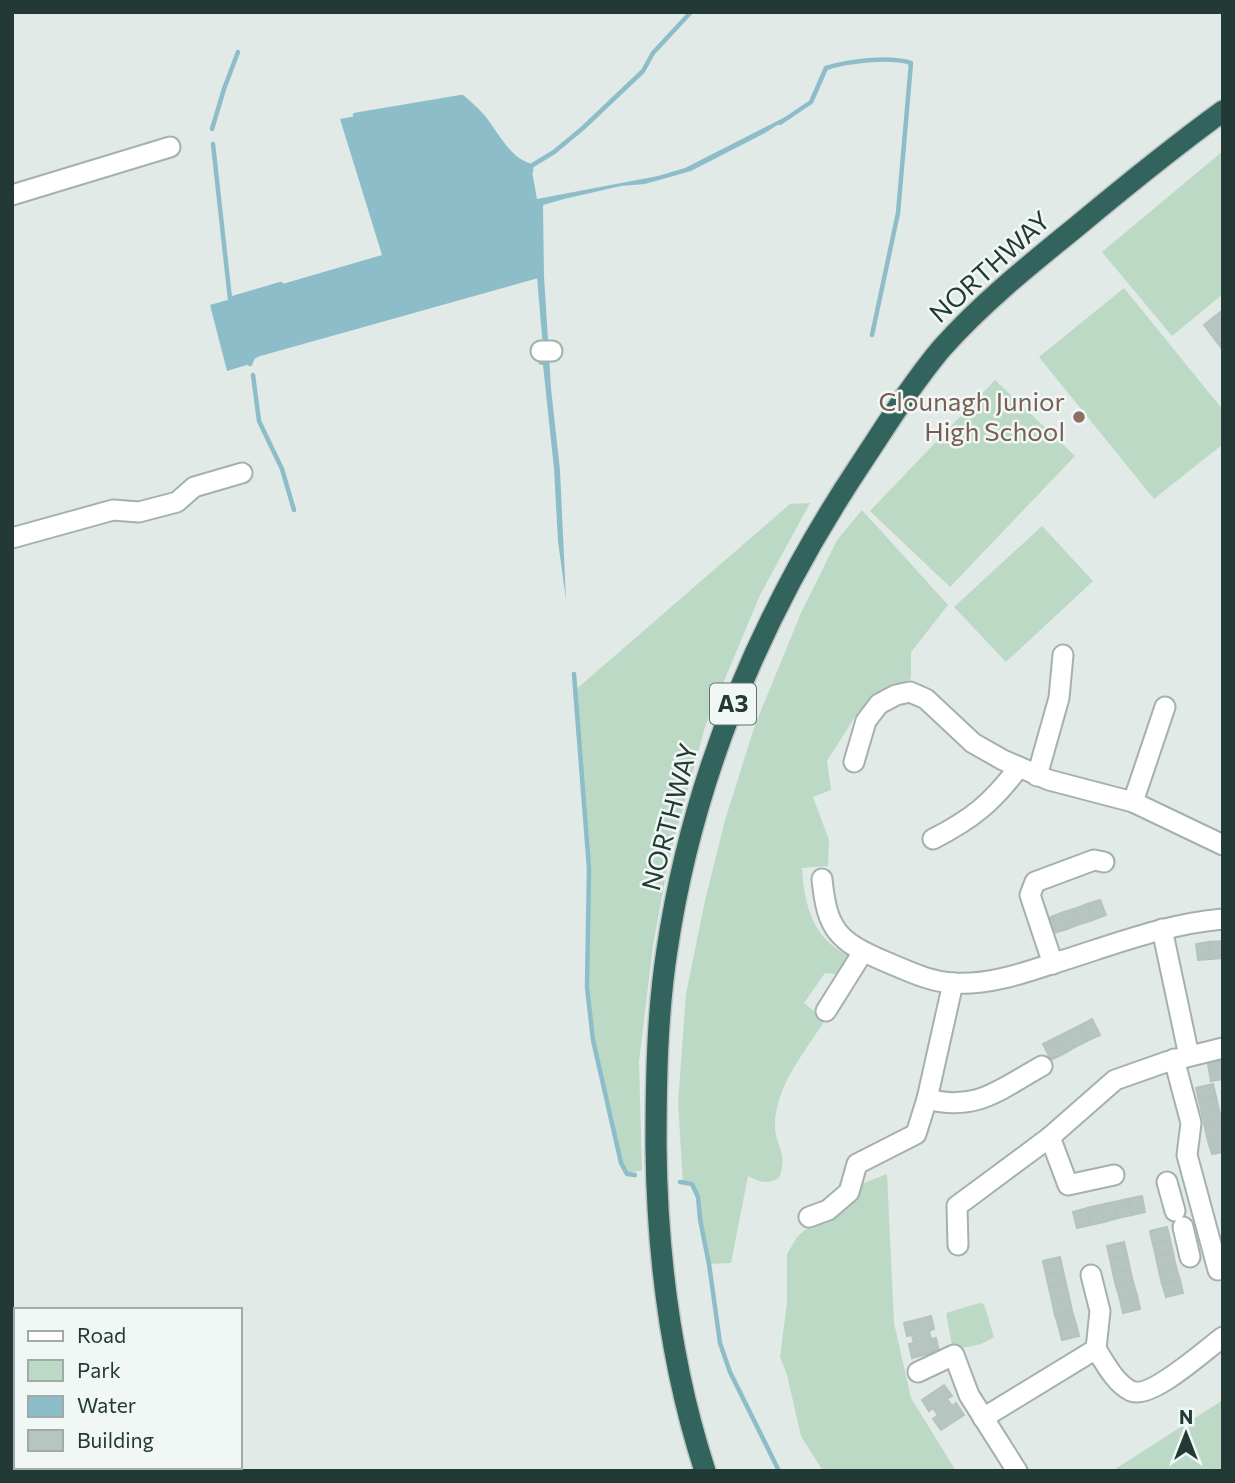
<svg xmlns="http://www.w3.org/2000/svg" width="1235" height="1483" font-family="Commissioner,sans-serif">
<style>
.green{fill:#bcd9c6}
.water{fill:#8ebdca}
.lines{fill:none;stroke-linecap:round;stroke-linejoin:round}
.stream{stroke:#8ebdca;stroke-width:4.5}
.building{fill:#b7c5c0;stroke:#b4c3be;stroke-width:2}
.minor-casing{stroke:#a4b1ae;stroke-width:23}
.highway-casing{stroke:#bdc4c2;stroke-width:24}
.minor{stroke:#fff;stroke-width:19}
.highway{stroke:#32635c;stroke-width:21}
.education-dot{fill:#8d6e63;stroke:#f1f7f5;stroke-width:2.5}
.labels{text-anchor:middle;stroke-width:5;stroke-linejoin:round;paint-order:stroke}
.shield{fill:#f1f7f5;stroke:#61726f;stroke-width:2}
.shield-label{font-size:24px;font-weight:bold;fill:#233935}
.street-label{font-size:26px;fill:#233935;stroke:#f1f7f5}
.education-label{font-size:26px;fill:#785e54;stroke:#f1f7f5;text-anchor:end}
</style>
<rect width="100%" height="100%" fill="#e1eae7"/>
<g class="green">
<path d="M1223,151V294L1172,336L1102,252Z"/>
<path d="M1124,288L1223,410V444L1154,499L1039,357Z"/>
<path d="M995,380L1075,456L950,587L870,511Z"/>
<path d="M810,503L760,595L705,727L669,859L653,945L639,1062L642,1170L627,1174L621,1163L593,1040L587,987L589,868L573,692L790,504Z"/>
<path d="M862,510L948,605L911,652V679L885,689L858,712L827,761L831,790L813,797L829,840L828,866L802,868C804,906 814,943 853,957L844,975L825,973L804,1003L825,1020C805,1052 776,1085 775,1124C775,1148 789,1152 779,1178C766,1185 760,1182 748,1176L731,1263L709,1264L700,1219L698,1197L693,1184L683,1183L678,1103L686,994L704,905L725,820L755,725L801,613L837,540Z"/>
<path d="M1042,526L1093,581L1006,662L954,607Z"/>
<path d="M887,1174L894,1323L911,1398L956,1471H823L801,1436L787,1375L780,1357L787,1302V1254L797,1237L854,1187Z"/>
<path d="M979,1303L984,1304L994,1337C982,1345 966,1350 952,1345L946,1313Z"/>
<path d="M1223,1400V1471H1112Z"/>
</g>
<path class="water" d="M462,97C469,103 477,110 483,117C496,133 509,160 531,166L537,199L658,176L685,168L805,107L765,133L691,171L645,184L621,186L564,199L543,205L544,276L551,388L560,470L566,600L558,541L554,469L543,365L538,364L543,359V348L537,277L259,354L253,357L250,364L227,371L210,305L382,255L340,119Z"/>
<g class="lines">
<g class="stream">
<path d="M355,115L462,97C469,103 477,110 483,117C496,133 509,161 531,166"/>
<path d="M780,123L811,102L826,68C848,61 889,56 911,63L898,213L872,335"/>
<path d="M212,129L224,89L238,52"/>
<path d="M213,144L230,299L281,284"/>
<path d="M531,171V166L554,152L583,128L643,71L653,53L691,12"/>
<path d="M250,364L253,357L259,354L537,276"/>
<path d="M253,375L259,421L282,469L294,510"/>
<path d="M574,674L589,868L587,987L593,1040L621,1163L627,1174L635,1175"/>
<path d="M680,1182L692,1184L698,1197L700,1219L709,1264L720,1343L730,1372L779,1471"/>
</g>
</g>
<g class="building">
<path d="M1223,310V350L1204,325Z"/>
<path d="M1100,900L1106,915L1093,920L1087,904Z"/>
<path d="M1087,904L1093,920L1080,924L1074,909Z"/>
<path d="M1074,909L1080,924L1067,929L1061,913Z"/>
<path d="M1061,913L1067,929L1054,933L1048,918Z"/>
<path d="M1223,941V958L1211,959L1209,942Z"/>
<path d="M1209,942L1211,959L1198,960L1196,944Z"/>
<path d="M1092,1019L1100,1035L1087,1041L1079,1026Z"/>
<path d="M1079,1026L1087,1041L1075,1047L1067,1032Z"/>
<path d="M1067,1032L1075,1047L1063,1054L1055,1038Z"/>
<path d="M1055,1038L1063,1054L1051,1060L1043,1044Z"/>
<path d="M1221,1061L1223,1079L1211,1081L1208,1064Z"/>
<path d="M1213,1084L1216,1097L1199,1101L1196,1088Z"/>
<path d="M1216,1097L1219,1110L1202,1114L1199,1101Z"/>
<path d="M1219,1110L1222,1124L1205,1128L1202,1114Z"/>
<path d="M1222,1124L1223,1138L1208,1141L1205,1128Z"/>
<path d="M1223,1138V1152L1212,1154L1208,1141Z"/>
<path d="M1142,1196L1145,1212L1132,1215L1128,1199Z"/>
<path d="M1128,1199L1132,1215L1118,1218L1114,1202Z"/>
<path d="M1114,1202L1118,1218L1104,1222L1100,1205Z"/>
<path d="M1100,1205L1104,1222L1090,1225L1087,1208Z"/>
<path d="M1087,1208L1090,1225L1077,1228L1073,1212Z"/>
<path d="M1167,1227L1170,1240L1153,1244L1150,1231Z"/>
<path d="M1170,1240L1173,1253L1156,1257L1153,1244Z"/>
<path d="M1124,1242L1127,1255L1110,1259L1107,1246Z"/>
<path d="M1173,1253L1176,1267L1159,1271L1156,1257Z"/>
<path d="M1127,1255L1130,1269L1113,1273L1110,1259Z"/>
<path d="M1060,1257L1063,1271L1046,1275L1043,1261Z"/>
<path d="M1176,1267L1180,1280L1162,1284L1159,1271Z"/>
<path d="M1130,1269L1133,1282L1116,1286L1113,1273Z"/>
<path d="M1063,1271L1066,1284L1049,1288L1046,1275Z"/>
<path d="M1180,1280L1183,1293L1166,1297L1162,1284Z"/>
<path d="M1133,1282L1137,1295L1120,1299L1116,1286Z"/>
<path d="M1066,1284L1069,1297L1052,1301L1049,1288Z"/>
<path d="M1137,1295L1140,1309L1123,1313L1120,1299Z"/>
<path d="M1069,1297L1072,1311L1055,1315L1052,1301Z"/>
<path d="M1072,1311L1076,1324L1059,1328L1055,1315Z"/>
<path d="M931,1316L934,1329L929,1331L931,1339L936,1338L939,1351L912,1358L909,1344L914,1343L912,1335L907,1336L904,1323Z"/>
<path d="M1076,1324L1079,1336L1062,1340L1059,1328Z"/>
<path d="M944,1385L952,1396L947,1399L952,1406L956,1403L964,1415L941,1430L933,1419L938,1415L933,1408L929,1411L922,1400Z"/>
</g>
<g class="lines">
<g class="minor-casing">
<g id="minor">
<path d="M12,195L170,147"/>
<path d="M541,351H552"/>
<path d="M12,538L113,510L139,512L177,502L194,487L242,473"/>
<path d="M854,762L866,721L879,704L896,695L910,692L926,699L973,743L1003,760L1049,780L1133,802L1223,845"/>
<path d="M1037,776L1059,698L1063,655"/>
<path d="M1133,802L1165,707"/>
<path d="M933,839C972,819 992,803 1019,767"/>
<path d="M822,879C827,929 837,941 884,961C906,970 929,982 954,983C986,985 1018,975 1048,965C1105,948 1163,924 1223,919"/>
<path d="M1162,929L1189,1056"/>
<path d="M1053,964L1030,895L1035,882L1094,860L1104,862"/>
<path d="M826,1011L863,952"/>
<path d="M1174,1059L1191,1123L1187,1155L1218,1270"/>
<path d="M927,1099C977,1112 1000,1089 1042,1066"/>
<path d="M1050,1137L1068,1185L1114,1175"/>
<path d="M1167,1182L1175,1211"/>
<path d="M809,1217L828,1210L849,1192L857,1164L916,1134L927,1099L953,983"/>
<path d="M1183,1227L1190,1257"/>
<path d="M958,1245L957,1206L1050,1137L1115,1080L1166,1062L1223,1048"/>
<path d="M1091,1275L1100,1311L1096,1349"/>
<path d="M918,1372L954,1355L969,1395L1017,1471"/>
<path d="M983,1418L1096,1349C1105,1363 1115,1383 1131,1391C1151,1400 1205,1350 1223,1337"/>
</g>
</g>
<g class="highway-casing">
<path id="highway" d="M705,1471C671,1366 657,1256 656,1146C656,1081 657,1015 667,950C693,775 763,611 860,465C886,426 911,385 941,349C981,304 1028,266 1075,228C1123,188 1172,148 1223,111"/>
</g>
<use href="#minor" class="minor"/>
<use href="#highway" class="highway"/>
</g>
<circle class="education-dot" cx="1079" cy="417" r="7"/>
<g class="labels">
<rect class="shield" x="710" y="683.5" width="46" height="41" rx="5"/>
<g class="shield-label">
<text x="733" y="712">A3</text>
</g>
<g class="street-label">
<text transform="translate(990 267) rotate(-42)" y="9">NORTHWAY</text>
<text transform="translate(670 817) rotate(-75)" y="9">NORTHWAY</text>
</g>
<g class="education-label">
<text x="1065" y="411">Clounagh Junior<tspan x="1065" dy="30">High School</tspan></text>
</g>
</g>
<rect width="1235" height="1483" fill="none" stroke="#233935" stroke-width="28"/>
<rect x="14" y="1308" width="228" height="161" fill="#f1f7f5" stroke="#9faba8" stroke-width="2"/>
<rect x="28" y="1331" width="35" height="10" fill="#ffffff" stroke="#9faba8" stroke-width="2"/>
<text x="77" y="1343" font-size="21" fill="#233935">Road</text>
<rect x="28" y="1360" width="35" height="21" fill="#bcd9c6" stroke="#9faba8" stroke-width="2"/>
<text x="77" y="1378" font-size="21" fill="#233935">Park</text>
<rect x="28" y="1396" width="35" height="21" fill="#8ebdca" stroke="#9faba8" stroke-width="2"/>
<text x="77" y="1413" font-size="21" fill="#233935">Water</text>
<rect x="28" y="1430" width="35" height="21" fill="#b7c5c0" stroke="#9faba8" stroke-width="2"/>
<text x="77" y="1448" font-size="21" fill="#233935">Building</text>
<g transform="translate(1186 1434)" stroke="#f1f7f5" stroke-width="5" paint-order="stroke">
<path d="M0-5L12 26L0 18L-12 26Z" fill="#233935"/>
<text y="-10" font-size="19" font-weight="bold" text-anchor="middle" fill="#233935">N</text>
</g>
</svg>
